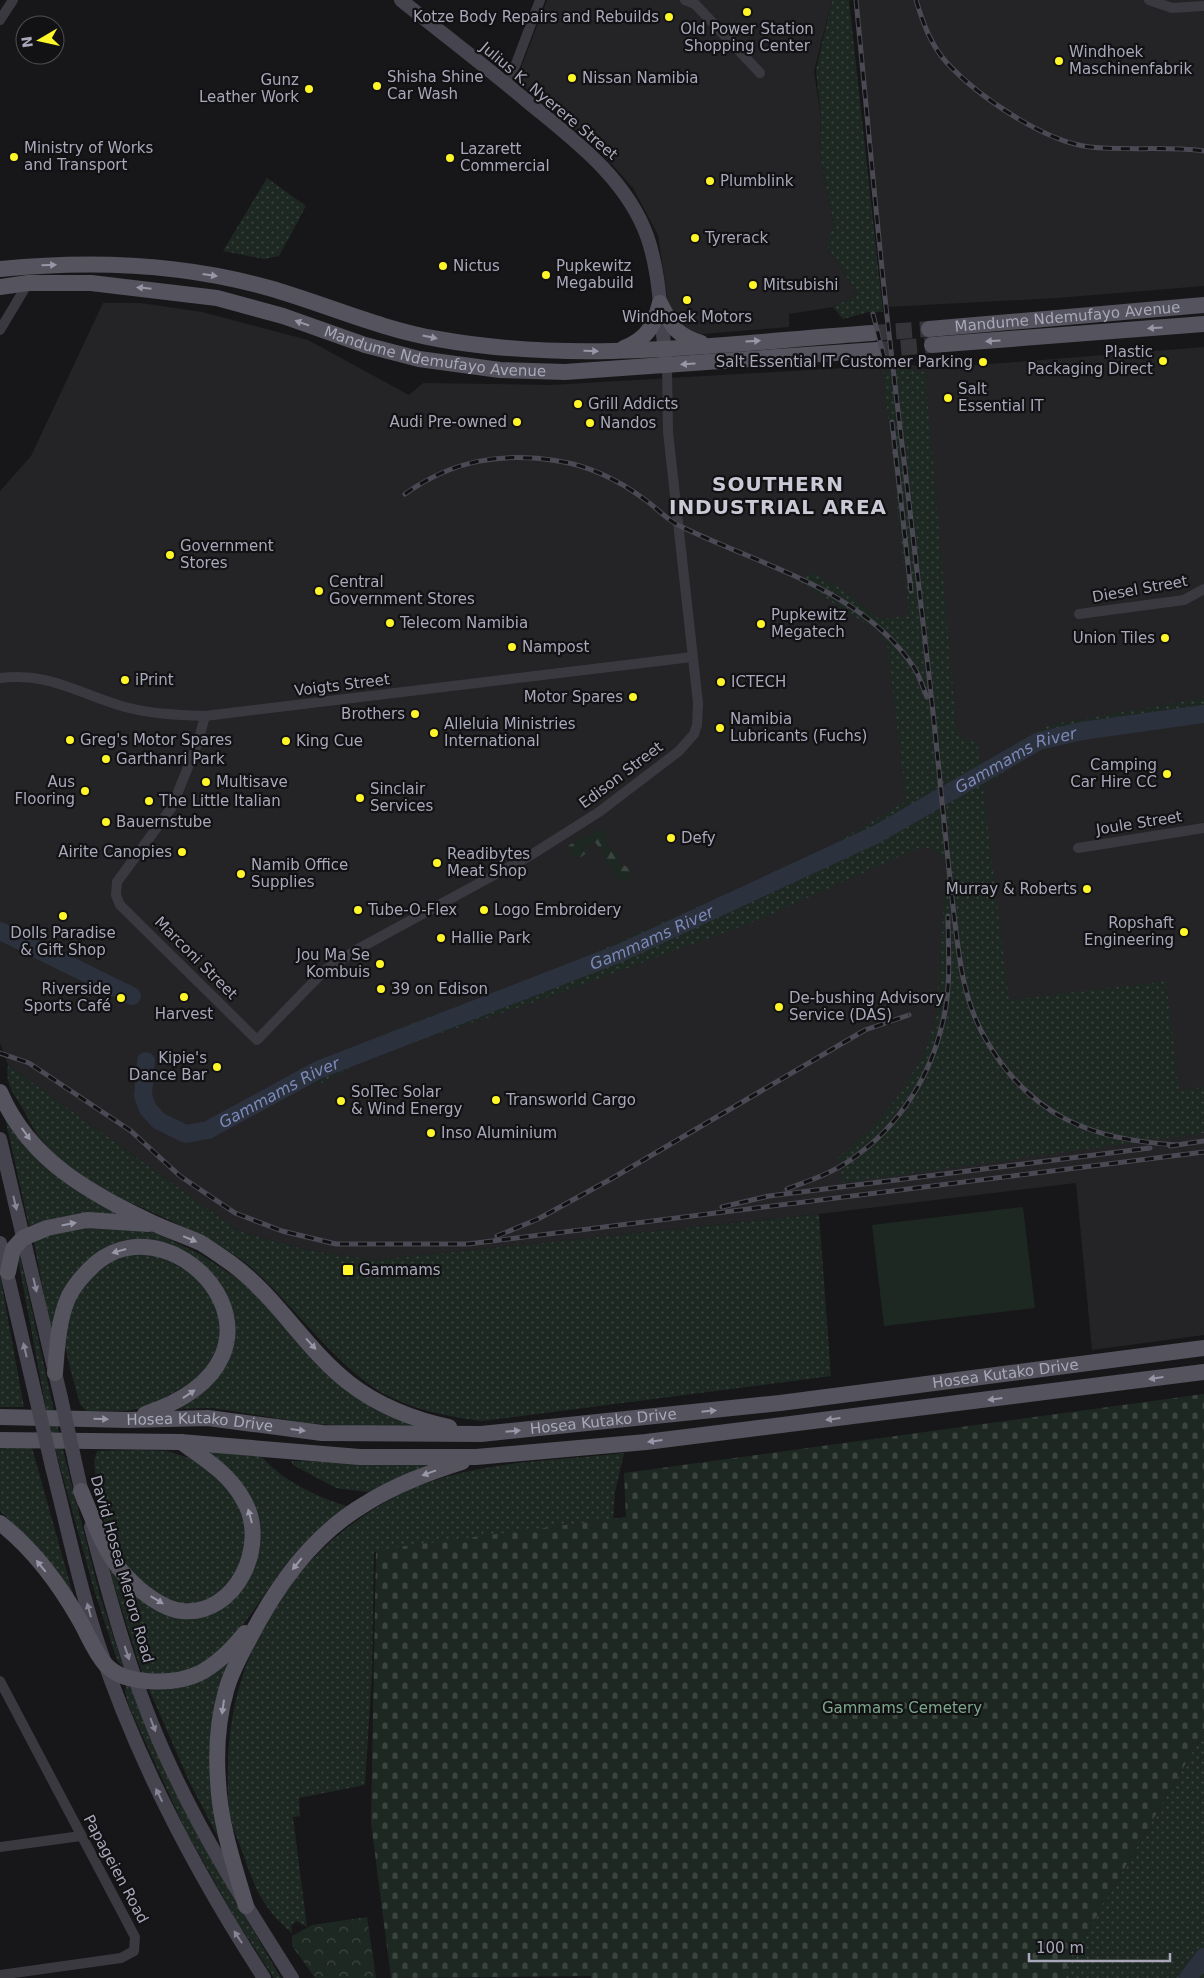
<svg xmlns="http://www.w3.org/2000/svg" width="1204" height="1978" font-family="'DejaVu Sans',sans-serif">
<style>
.built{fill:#242326}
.grass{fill:url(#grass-dots)}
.forest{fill:url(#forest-firs)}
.cemetery{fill:url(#cemetery-stones)}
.park{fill:url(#park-crowns)}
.pitch{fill:#1e2822}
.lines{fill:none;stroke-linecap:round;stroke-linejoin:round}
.river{stroke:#2c313e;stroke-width:18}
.primary-tunnel{stroke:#343439;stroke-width:16;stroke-dasharray:16 8;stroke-linecap:butt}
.street{stroke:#3a3940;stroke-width:10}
.secondary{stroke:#46454f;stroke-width:14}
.primary{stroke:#54535e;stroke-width:16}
.rail-casing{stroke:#4b4a54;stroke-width:5}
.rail{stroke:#121214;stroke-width:3;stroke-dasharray:9;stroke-linecap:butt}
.secondary-bridge{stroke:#46454f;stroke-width:14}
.oneway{fill:#9797a8}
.oneway2{fill:#868595}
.poi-dot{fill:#fff629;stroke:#121214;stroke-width:2}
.labels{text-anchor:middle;stroke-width:4.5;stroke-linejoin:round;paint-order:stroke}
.poi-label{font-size:15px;fill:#a8a8ba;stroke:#121214;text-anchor:start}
.street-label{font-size:15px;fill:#a8a8ba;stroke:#121214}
.park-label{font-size:15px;fill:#7da78c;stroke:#121214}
.water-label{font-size:16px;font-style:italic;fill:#7c8ab8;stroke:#121214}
.district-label{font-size:20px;font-weight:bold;letter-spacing:1px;fill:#cac9d6;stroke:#121214}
</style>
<defs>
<pattern id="grass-dots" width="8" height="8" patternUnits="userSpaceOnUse" patternTransform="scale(1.25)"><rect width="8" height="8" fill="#1e2822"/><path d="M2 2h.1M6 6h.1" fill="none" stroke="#3c4440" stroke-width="1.8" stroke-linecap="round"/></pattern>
<pattern id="forest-firs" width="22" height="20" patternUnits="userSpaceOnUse" patternTransform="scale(1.25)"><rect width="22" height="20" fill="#1e2822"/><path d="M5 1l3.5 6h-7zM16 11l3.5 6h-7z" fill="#3c4440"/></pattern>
<pattern id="cemetery-stones" width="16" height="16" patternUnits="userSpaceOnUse" patternTransform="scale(1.25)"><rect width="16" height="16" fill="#1e2822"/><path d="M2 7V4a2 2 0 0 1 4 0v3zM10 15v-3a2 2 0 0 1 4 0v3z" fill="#3c4440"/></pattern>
<pattern id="park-crowns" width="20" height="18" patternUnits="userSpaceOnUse" patternTransform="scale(1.25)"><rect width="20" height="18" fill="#1e2822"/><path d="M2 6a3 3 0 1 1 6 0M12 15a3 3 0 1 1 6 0" fill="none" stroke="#3c4440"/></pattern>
</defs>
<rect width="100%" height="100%" fill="#171719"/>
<g class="built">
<path d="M547,0H832L814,71L821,118L819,151L834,227L828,248L858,294L833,307L789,314V327L691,335L669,308L658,235L633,188L599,150L522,85L519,73Z"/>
<path d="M856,0H1204V286L1057,298L886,307Z"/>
<path d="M103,303H141L202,312L308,340L409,395L423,383L551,385L910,364L927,369L1204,347V1335L1092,1350L1076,1183L819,1214L374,1260L307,1250L239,1231L8,1065L0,1043V491L31,456Z"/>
</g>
<g class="grass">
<path d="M832,0H849L883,312H869L843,319L833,307L858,294L828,248L831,230L834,227L819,151L821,118L816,70Z"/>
<path d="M267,178L306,206L279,256L264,259L223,251Z"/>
<path d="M909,367L914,371L925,372L957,734L977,743L981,764L1049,725L1204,698V721C1147,728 1074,730 1024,759C1010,767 996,778 983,788L1009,1000L1166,981L1179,1090L1204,1087V1133L843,1183L838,1157L873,1127L902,1091L926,1049L936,1015L946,870C942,853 938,850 921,847L756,921L535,1002L402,1046L385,1049L320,1084L305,1070L396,1029L554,971L699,906L827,848L906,801L887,644L880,633L797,580L814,573L847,592L879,619L909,616L883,369Z"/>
<path d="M8,1065L239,1231L307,1250L374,1260L819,1214L831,1376L482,1421C443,1416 398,1407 366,1382C339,1362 316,1335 293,1310C276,1292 257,1270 236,1256C174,1213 90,1199 40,1138C33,1130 29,1119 23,1109C13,1092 5,1085 8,1065Z"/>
<path d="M4,1113L130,1217L46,1222L29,1226Z"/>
<path d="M82,1226L135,1228L158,1234L200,1254L252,1288L303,1343L424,1426L358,1427L307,1423L213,1408L173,1409L232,1329L193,1260L106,1250L52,1336L33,1238Z"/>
<path d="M18,1247L60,1438L100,1596L124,1669L117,1660L94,1590L50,1430L17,1254Z"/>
<path d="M125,1252L157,1254L200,1279L218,1309L222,1341L204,1375L148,1407L126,1411H86L80,1404L70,1368L64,1341L66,1322L85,1277Z"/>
<path d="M0,1275L24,1407H0Z"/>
<path d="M0,1447L32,1448L75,1601L33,1543L0,1511Z"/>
<path d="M201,1449L262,1457C284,1482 318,1497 349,1507C327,1526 304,1543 285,1566C261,1596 231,1653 196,1669C179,1676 161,1676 143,1676L105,1556L145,1601L215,1611L233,1601L246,1583L257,1522Z"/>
<path d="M138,1450L167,1451L196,1460L227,1484L245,1514V1557L229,1587L204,1603H172L142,1584L115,1552L99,1506L94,1461L97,1451Z"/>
<path d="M624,1453L615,1492L613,1521L374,1552L372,1673L365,1785L299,1798L300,1816L293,1817L307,1927L297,1921L291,1925L292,1933C261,1907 255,1888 242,1851C238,1839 232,1827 230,1815C227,1799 228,1782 228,1766C229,1652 294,1550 395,1497C466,1460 546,1462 624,1453Z"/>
<path d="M291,1461L437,1464L367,1492L336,1488L293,1465Z"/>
<path d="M239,1649L226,1680L223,1847L188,1779L148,1687Z"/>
<path d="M126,1686L132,1687L211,1859L281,1978H274L236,1920L185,1829L128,1704L125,1691Z"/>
<path d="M1204,1732V1978H1058L1064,1972Z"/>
</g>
<path class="forest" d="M596,828L607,834L605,838L608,847L614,849L613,852L617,853L620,863L629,868L631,876L626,881L614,878L612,868L607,863L602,851L594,841L591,845H585L588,852L581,857L573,856L568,846C575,841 585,836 593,835Z"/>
<path class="cemetery" d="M1204,1394V1732L1064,1972L1058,1978H591V1976L391,1978L371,1823L376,1550L626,1517L624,1473Z"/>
<path class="park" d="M367,1917L376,1978H315L292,1946V1936L312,1925Z"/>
<path class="pitch" d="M1023,1207L1035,1308L884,1326L872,1225Z"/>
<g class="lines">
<g class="river">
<path d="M0,931L132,996"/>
<path id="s1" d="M146,1061L143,1096L148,1109L159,1121L186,1134L208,1130L318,1070L620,953L877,834L1039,741L1082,731L1204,714"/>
<path d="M1188,1978L1204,1957"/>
</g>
<g class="primary-tunnel">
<path d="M872,333L929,329"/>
<path d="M877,350L932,345"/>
</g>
<g class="street">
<path d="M685,0L695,4L760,73"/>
<path d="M1149,0L1172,8L1204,6"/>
<path d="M0,20L13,0"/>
<path d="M508,85L540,0"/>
<path d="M0,330L28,283"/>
<path d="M1079,614L1184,600L1204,589"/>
<path d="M0,678C52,672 78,694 125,707C152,714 177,715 205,716L692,657"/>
<path d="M205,716L198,742L172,807L117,882L116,895L120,905L257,1040L325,970L358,949L531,855L599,812L679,751L694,734L697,725L698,703L668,432L667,366"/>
<path d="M1078,848L1204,828"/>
<path d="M0,1681L135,1937L134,1951L121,1958L0,1975"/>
<path d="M0,1847L81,1836"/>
</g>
<g class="secondary">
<path d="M401,0C443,34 486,67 528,102C574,140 626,178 647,236C661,276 660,319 666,360"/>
<path d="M0,1139L61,1398"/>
<path d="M0,1243L36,1398"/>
<path d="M52,1467C67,1525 79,1586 98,1643C137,1762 196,1873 264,1978"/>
<path d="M77,1471L84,1502"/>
<path d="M91,1527C113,1612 137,1699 176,1778C209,1848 251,1913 292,1978"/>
</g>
<g class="primary">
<path d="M0,269C90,260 181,263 269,288C325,304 380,329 438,339C581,365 729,343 872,333"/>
<path id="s2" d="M0,287L28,283H91L217,298L283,316L365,345L419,359L500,370L565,372L877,350"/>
<path d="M660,303C672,326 675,335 701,343"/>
<path id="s3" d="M929,329L1204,305"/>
<path d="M932,345L1204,324"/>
<path d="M624,348C647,339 654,326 660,303"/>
<path d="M0,1092C30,1162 91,1193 155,1224C170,1231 186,1236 201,1243C211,1249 222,1257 232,1264C277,1297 306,1350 349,1383C377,1405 414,1420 449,1427"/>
<path d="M8,1272L13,1249L23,1238L47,1228L87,1220L149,1224"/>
<path d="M55,1373C57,1348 58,1322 68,1298C74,1285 85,1273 96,1263C178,1196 318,1356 145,1414"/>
<path id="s4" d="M0,1417L128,1420L208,1418L322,1433L481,1434L780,1403L1204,1348"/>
<path d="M0,1440L180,1442L360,1457H476L646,1442L1204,1372"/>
<path d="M81,1491C94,1521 104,1554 127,1577C140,1591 162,1609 182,1611C237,1616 269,1544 244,1501C230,1474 205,1459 181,1442"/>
<path d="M0,1523C32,1548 59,1584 79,1619C88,1634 94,1652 106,1665C125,1686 176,1685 200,1673C217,1664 233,1648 245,1633"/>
<path d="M246,1906C234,1865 220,1824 218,1781C216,1753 218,1719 226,1691C230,1675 239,1658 247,1643C275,1588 311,1536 365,1504C395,1485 428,1473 462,1462"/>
</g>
<g class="rail-casing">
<g id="rail">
<path d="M856,0C866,102 875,205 886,307C903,459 923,610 938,761C943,812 948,863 954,915C959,957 963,1000 985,1038C1029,1116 1091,1140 1177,1145"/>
<path d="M916,0C923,23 931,46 948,64C979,97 1045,142 1090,147C1128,151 1166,146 1204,151"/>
<path d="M873,314L886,365"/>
<path d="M892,422L911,591"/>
<path d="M405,494C453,460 501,452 558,461C588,465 620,481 644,499C656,507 667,520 680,526C761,566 863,589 915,669C920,678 923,688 927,697"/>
<path d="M0,1053L29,1063L131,1131L180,1176L235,1213L282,1231L336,1244H468L1204,1152"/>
<path d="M1170,1146L1204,1141"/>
<path d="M787,1189C808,1181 830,1174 849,1161C901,1126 934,1072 945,1011C951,980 948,947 948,916"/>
<path d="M722,1207L769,1196L1150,1148"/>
<path d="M497,1236L538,1219L611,1179L865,1030L909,1015"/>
</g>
</g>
<use href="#rail" class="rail"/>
<g class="secondary-bridge">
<path d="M36,1398L52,1467"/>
<path d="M61,1398L77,1471"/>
</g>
</g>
<defs><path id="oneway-solid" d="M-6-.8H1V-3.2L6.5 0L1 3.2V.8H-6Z" transform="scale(1.25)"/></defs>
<g class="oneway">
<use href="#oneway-solid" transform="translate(49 265) rotate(-2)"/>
<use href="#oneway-solid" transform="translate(210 275) rotate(8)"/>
<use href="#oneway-solid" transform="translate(144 288) rotate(-174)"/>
<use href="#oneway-solid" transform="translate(302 323) rotate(-161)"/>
<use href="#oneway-solid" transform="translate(1155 328) rotate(176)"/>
<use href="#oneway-solid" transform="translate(430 337) rotate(12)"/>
<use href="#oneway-solid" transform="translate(753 341) rotate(-4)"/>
<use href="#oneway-solid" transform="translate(993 341) rotate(176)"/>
<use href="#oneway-solid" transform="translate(591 351) rotate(2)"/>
<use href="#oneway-solid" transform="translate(688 364) rotate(176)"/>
<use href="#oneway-solid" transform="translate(26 1134) rotate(54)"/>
<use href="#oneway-solid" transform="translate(69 1224) rotate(-11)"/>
<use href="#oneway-solid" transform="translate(190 1239) rotate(23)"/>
<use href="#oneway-solid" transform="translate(119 1251) rotate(164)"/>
<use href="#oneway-solid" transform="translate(311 1344) rotate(48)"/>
<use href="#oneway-solid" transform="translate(1156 1378) rotate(172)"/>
<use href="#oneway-solid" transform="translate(189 1394) rotate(-34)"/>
<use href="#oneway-solid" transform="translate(995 1399) rotate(173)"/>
<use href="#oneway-solid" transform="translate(709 1411) rotate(-6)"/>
<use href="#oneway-solid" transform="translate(101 1419) rotate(1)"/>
<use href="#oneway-solid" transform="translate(833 1419) rotate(173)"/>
<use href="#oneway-solid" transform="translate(298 1430) rotate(7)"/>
<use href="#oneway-solid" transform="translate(513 1431) rotate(-5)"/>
<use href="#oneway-solid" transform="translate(655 1441) rotate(173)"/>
<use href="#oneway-solid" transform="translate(429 1473) rotate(160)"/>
<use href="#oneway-solid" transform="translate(250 1516) rotate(-105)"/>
<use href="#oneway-solid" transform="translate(297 1564) rotate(129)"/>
<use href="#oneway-solid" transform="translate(41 1566) rotate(-129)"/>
<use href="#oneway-solid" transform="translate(157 1600) rotate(31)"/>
<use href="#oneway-solid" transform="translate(223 1707) rotate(98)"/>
</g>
<g class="oneway2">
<use href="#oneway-solid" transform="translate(15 1203) rotate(77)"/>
<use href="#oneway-solid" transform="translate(35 1285) rotate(77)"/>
<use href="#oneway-solid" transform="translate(25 1350) rotate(-103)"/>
<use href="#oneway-solid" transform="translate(89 1610) rotate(-105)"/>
<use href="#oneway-solid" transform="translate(127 1653) rotate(71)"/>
<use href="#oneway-solid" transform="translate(153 1725) rotate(69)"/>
<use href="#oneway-solid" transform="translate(159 1795) rotate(-116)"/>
<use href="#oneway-solid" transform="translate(238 1937) rotate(-123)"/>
</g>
<g class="poi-dot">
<circle cx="747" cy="12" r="5"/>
<circle cx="669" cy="17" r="5"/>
<circle cx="1059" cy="61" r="5"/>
<circle cx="572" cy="78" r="5"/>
<circle cx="377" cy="86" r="5"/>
<circle cx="309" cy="89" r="5"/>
<circle cx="14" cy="157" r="5"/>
<circle cx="450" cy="158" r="5"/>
<circle cx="710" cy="181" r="5"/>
<circle cx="695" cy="238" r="5"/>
<circle cx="443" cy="266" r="5"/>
<circle cx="546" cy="275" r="5"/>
<circle cx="753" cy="285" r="5"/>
<circle cx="687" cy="300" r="5"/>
<circle cx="1163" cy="361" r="5"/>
<circle cx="983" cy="362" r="5"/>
<circle cx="948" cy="398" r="5"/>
<circle cx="578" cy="404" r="5"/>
<circle cx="517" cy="422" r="5"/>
<circle cx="590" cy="423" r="5"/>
<circle cx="170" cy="555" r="5"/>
<circle cx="319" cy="591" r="5"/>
<circle cx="390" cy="623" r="5"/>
<circle cx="761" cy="624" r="5"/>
<circle cx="1165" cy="638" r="5"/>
<circle cx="512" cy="647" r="5"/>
<circle cx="125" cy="680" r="5"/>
<circle cx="721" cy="682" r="5"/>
<circle cx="633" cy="697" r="5"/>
<circle cx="415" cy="714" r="5"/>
<circle cx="720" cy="728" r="5"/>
<circle cx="434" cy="733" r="5"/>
<circle cx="70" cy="740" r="5"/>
<circle cx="286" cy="741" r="5"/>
<circle cx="106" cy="759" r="5"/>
<circle cx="1167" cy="774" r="5"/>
<circle cx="206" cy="782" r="5"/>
<circle cx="85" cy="791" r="5"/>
<circle cx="360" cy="798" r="5"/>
<circle cx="149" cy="801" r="5"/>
<circle cx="106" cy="822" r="5"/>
<circle cx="671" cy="838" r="5"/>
<circle cx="182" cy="852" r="5"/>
<circle cx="437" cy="863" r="5"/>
<circle cx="241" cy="874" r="5"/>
<circle cx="1087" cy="889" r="5"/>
<circle cx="358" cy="910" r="5"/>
<circle cx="484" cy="910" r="5"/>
<circle cx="63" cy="916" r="5"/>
<circle cx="1184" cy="932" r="5"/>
<circle cx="441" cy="938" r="5"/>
<circle cx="380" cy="964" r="5"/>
<circle cx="381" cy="989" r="5"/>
<circle cx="184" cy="997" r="5"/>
<circle cx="121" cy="998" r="5"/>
<circle cx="779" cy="1007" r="5"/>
<circle cx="217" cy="1067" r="5"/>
<circle cx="496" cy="1100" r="5"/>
<circle cx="341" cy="1101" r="5"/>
<circle cx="431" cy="1133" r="5"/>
<rect x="342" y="1264" width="12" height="12" rx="2.5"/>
</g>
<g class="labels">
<g class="poi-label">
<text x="659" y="22" text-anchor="end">Kotze Body Repairs and Rebuilds</text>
<text x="747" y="34" text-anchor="middle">Old Power Station<tspan x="747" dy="17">Shopping Center</tspan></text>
<text x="1069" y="57">Windhoek<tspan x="1069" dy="17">Maschinenfabrik</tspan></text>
<text x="387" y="82">Shisha Shine<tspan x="387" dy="17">Car Wash</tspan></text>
<text x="582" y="83">Nissan Namibia</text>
<text x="299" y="85" text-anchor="end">Gunz<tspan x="299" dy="17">Leather Work</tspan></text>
<text x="24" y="153">Ministry of Works<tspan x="24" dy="17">and Transport</tspan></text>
<text x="460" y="154">Lazarett<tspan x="460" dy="17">Commercial</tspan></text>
<text x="720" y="186">Plumblink</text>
<text x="705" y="243">Tyrerack</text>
<text x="453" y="271">Nictus</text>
<text x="556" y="271">Pupkewitz<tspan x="556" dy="17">Megabuild</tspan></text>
<text x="763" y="290">Mitsubishi</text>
<text x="687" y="322" text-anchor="middle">Windhoek Motors</text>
<text x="1153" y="357" text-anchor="end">Plastic<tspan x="1153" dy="17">Packaging Direct</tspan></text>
<text x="973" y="367" text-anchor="end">Salt Essential IT Customer Parking</text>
<text x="958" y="394">Salt<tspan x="958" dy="17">Essential IT</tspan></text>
<text x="588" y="409">Grill Addicts</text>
<text x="507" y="427" text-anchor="end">Audi Pre-owned</text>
<text x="600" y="428">Nandos</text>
<text x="180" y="551">Government<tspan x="180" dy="17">Stores</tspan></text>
<text x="329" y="587">Central<tspan x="329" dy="17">Government Stores</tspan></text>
<text x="771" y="620">Pupkewitz<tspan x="771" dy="17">Megatech</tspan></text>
<text x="400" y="628">Telecom Namibia</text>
<text x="1155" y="643" text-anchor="end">Union Tiles</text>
<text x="522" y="652">Nampost</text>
<text x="135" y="685">iPrint</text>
<text x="731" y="687">ICTECH</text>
<text x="623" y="702" text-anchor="end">Motor Spares</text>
<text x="405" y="719" text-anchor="end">Brothers</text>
<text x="730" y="724">Namibia<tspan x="730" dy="17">Lubricants (Fuchs)</tspan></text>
<text x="444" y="729">Alleluia Ministries<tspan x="444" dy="17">International</tspan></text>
<text x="80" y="745">Greg's Motor Spares</text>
<text x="296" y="746">King Cue</text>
<text x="116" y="764">Garthanri Park</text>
<text x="1157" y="770" text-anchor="end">Camping<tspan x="1157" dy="17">Car Hire CC</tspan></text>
<text x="75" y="787" text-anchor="end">Aus<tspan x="75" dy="17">Flooring</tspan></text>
<text x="216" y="787">Multisave</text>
<text x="370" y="794">Sinclair<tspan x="370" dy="17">Services</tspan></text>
<text x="159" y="806">The Little Italian</text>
<text x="116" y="827">Bauernstube</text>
<text x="681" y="843">Defy</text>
<text x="172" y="857" text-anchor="end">Airite Canopies</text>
<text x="447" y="859">Readibytes<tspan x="447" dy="17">Meat Shop</tspan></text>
<text x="251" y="870">Namib Office<tspan x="251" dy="17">Supplies</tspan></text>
<text x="1077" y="894" text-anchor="end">Murray &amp; Roberts</text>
<text x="368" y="915">Tube-O-Flex</text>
<text x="494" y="915">Logo Embroidery</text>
<text x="1174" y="928" text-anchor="end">Ropshaft<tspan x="1174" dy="17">Engineering</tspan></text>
<text x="63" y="938" text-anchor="middle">Dolls Paradise<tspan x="63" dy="17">&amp; Gift Shop</tspan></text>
<text x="451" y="943">Hallie Park</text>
<text x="370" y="960" text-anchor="end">Jou Ma Se<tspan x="370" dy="17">Kombuis</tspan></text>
<text x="111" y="994" text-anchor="end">Riverside<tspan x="111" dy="17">Sports Café</tspan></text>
<text x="391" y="994">39 on Edison</text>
<text x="789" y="1003">De-bushing Advisory<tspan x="789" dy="17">Service (DAS)</tspan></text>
<text x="184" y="1019" text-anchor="middle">Harvest</text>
<text x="207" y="1063" text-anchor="end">Kipie's<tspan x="207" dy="17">Dance Bar</tspan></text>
<text x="351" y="1097">SolTec Solar<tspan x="351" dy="17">&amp; Wind Energy</tspan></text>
<text x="506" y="1105">Transworld Cargo</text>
<text x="441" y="1138">Inso Aluminium</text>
<text x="359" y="1275">Gammams</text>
</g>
<g class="street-label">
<text transform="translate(549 101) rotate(40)" y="5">Julius K. Nyerere Street</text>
<text dy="5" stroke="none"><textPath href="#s3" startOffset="139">Mandume Ndemufayo Avenue</textPath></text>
<text dy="5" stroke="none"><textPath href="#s2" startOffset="444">Mandume Ndemufayo Avenue</textPath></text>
<text transform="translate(1140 589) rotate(-10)" y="5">Diesel Street</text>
<text transform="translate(342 685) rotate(-7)" y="5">Voigts Street</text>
<text transform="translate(621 775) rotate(-37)" y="5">Edison Street</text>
<text transform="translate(1139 823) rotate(-9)" y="5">Joule Street</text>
<text transform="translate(196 958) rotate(45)" y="5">Marconi Street</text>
<text dy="5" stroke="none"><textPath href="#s4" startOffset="1010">Hosea Kutako Drive</textPath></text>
<text dy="5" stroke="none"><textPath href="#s4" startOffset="605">Hosea Kutako Drive</textPath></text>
<text dy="5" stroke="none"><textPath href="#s4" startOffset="200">Hosea Kutako Drive</textPath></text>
<text transform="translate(122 1569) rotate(74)" y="5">David Hosea Meroro Road</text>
<text transform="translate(116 1869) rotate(62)" y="5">Papageien Road</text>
</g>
<g class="park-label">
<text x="902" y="1713">Gammams Cemetery</text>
</g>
<g class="water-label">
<text dy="6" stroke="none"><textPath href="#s1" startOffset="1008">Gammams River</textPath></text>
<text dy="6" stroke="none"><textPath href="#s1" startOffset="602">Gammams River</textPath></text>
<text dy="6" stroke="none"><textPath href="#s1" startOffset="198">Gammams River</textPath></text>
</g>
<g class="district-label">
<text x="778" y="491">SOUTHERN<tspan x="778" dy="23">INDUSTRIAL AREA</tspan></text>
</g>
</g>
<g transform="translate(40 40) rotate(261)"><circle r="24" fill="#121214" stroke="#4e4e56"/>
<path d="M0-4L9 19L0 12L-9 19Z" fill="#fff629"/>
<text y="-8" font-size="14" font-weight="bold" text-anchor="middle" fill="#a8a8ba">N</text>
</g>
<path d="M1029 1953v8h141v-8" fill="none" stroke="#a8a8ba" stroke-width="2.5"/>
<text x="1036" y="1953" font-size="15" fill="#a8a8ba" stroke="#121214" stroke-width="4" paint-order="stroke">100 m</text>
</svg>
